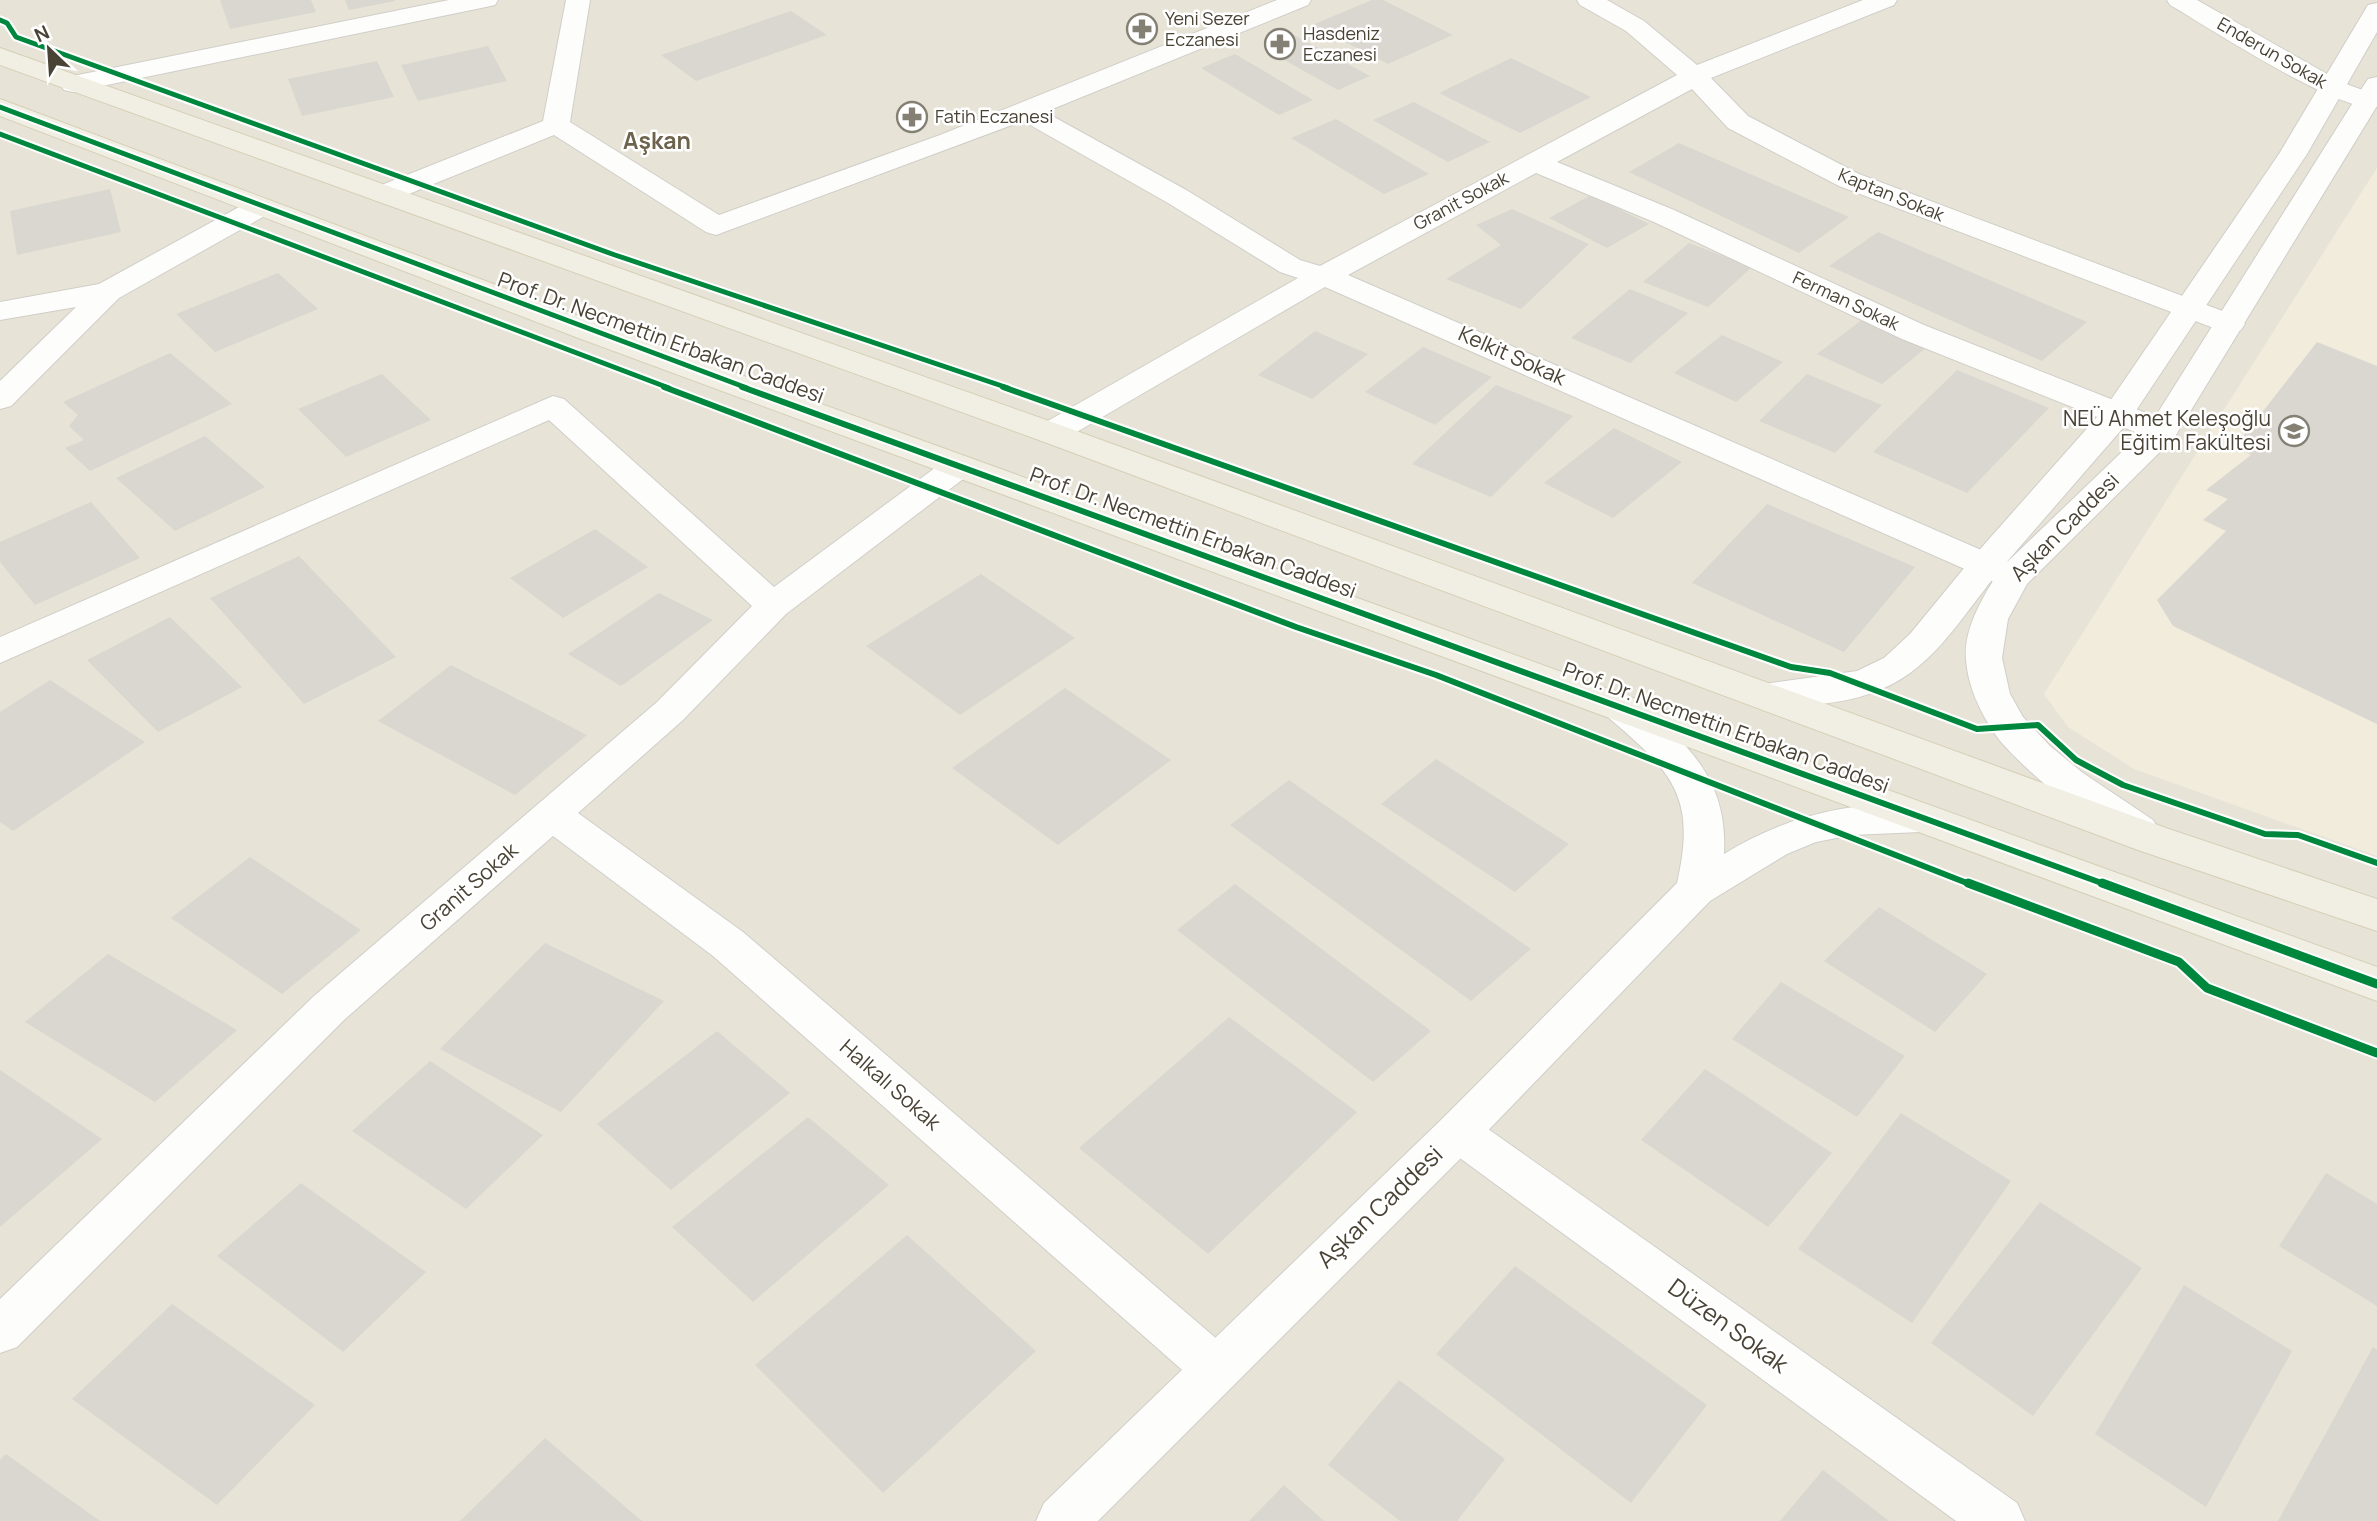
<svg xmlns="http://www.w3.org/2000/svg" width="2377" height="1521" font-family="Manrope,sans-serif">
<style>
.residential{fill:#e7e3d7}
.education{fill:#f1ecdc}
.building{fill:#dad7d1}
.lines{fill:none;stroke-linecap:round;stroke-linejoin:round}
.minor-casing{stroke:#d0cec8;stroke-width:2}
.tertiary-casing{stroke:#d0cec8;stroke-width:2}
.primary-casing{stroke:#d6cfb6;stroke-width:2}
.minor{fill:#fdfdfc;fill-rule:evenodd}
.tertiary{fill:#fdfdfc;fill-rule:evenodd}
.primary{fill:#f1efe4;fill-rule:evenodd}
.cycleway-far2-casing{stroke:#fff;stroke-width:9}
.cycleway-far1-casing{stroke:#fff;stroke-width:10}
.cycleway-casing{stroke:#fff;stroke-width:13}
.cycleway-far2{stroke:#00873e;stroke-width:5}
.cycleway-far1{stroke:#00873e;stroke-width:6}
.cycleway{stroke:#00873e;stroke-width:9}
.labels{text-anchor:middle;stroke-width:5;stroke-linejoin:round;paint-order:stroke}
.far-poi-label{font-size:18px;fill:#494335;stroke:#fff;text-anchor:start}
.far-street-label{font-size:18px;fill:#494335;stroke:#fff}
.street-label{font-size:21px;fill:#494335;stroke:#fff}
.poi-label{font-size:21px;fill:#494335;stroke:#fff;text-anchor:end}
.far-district-label{font-size:23px;font-weight:bold;fill:#6d624b;stroke:#fff}
.near-street-label{font-size:24px;fill:#494335;stroke:#fff}
</style>
<rect width="100%" height="100%" fill="#f2f0ea"/>
<rect class="residential" x="0" y="0" width="2377" height="1521"/>
<path class="education" d="M2377,168V856L2134,769L2068,727L2044,694Z"/>
<g class="building">
<path d="M220,0H311L316,12L230,29Z"/>
<path d="M345,0H395V1L349,10Z"/>
<path d="M1372,0H1383L1453,35L1388,64L1312,25Z"/>
<path d="M791,11L827,35L696,81L661,55Z"/>
<path d="M1294,35L1370,76L1338,90L1263,48Z"/>
<path d="M488,46L507,81L418,101L401,65Z"/>
<path d="M1235,54L1313,100L1279,115L1201,68Z"/>
<path d="M1511,58L1591,97L1520,133L1439,93Z"/>
<path d="M377,61L394,97L302,116L288,79Z"/>
<path d="M1414,102L1490,142L1448,162L1373,120Z"/>
<path d="M1336,119L1429,174L1384,194L1291,138Z"/>
<path d="M1679,143L1849,217L1799,253L1629,172Z"/>
<path d="M110,189L121,232L17,255L10,211Z"/>
<path d="M1591,195L1649,224L1607,248L1549,218Z"/>
<path d="M1512,209L1589,244L1521,309L1446,279L1501,245L1476,225Z"/>
<path d="M1878,232L2087,322L2042,361L1829,266Z"/>
<path d="M1689,243L1752,267L1708,307L1643,282Z"/>
<path d="M278,273L318,309L215,352L176,314Z"/>
<path d="M1630,289L1688,313L1630,363L1571,338Z"/>
<path d="M1863,319L1927,347L1882,384L1817,354Z"/>
<path d="M1315,331L1368,354L1312,399L1258,375Z"/>
<path d="M1722,335L1783,362L1736,402L1674,373Z"/>
<path d="M2317,342L2377,366V724L2173,626L2157,600L2226,531L2203,520L2228,499L2206,490L2251,455L2235,447Z"/>
<path d="M1423,347L1492,377L1435,425L1365,392Z"/>
<path d="M170,353L232,404L90,471L65,448L84,440L69,426L78,415L63,402Z"/>
<path d="M1957,370L2049,408L1967,493L1873,452Z"/>
<path d="M382,374L431,420L346,457L298,409Z"/>
<path d="M1807,374L1882,405L1835,453L1759,421Z"/>
<path d="M1496,385L1573,416L1491,497L1412,464Z"/>
<path d="M1614,428L1682,462L1613,518L1544,483Z"/>
<path d="M205,436L265,487L175,531L116,478Z"/>
<path d="M91,502L140,558L35,605L0,562V542Z"/>
<path d="M1767,504L1915,567L1844,652L1692,583Z"/>
<path d="M595,529L648,567L563,618L510,578Z"/>
<path d="M299,556L396,657L304,704L210,598Z"/>
<path d="M981,574L1075,638L960,715L866,646Z"/>
<path d="M659,593L713,620L621,686L568,654Z"/>
<path d="M170,617L242,687L158,732L87,660Z"/>
<path d="M451,665L587,735L515,795L378,721Z"/>
<path d="M50,680L145,742L13,831L0,822V712Z"/>
<path d="M1065,688L1171,760L1058,845L952,768Z"/>
<path d="M1436,759L1569,844L1515,892L1381,804Z"/>
<path d="M1289,780L1531,949L1471,1001L1230,825Z"/>
<path d="M250,857L361,930L282,994L171,918Z"/>
<path d="M1235,884L1431,1031L1373,1082L1177,930Z"/>
<path d="M1879,907L1987,974L1935,1032L1824,961Z"/>
<path d="M545,943L664,1001L561,1112L440,1049Z"/>
<path d="M108,954L237,1030L155,1102L25,1022Z"/>
<path d="M1781,982L1905,1056L1857,1117L1732,1039Z"/>
<path d="M1229,1017L1357,1112L1208,1254L1079,1148Z"/>
<path d="M717,1031L790,1093L671,1190L597,1124Z"/>
<path d="M430,1061L543,1135L466,1209L352,1131Z"/>
<path d="M1705,1069L1832,1153L1768,1227L1641,1140Z"/>
<path d="M0,1070L102,1139L0,1227Z"/>
<path d="M1901,1113L2011,1181L1912,1323L1798,1249Z"/>
<path d="M808,1117L889,1185L753,1302L672,1227Z"/>
<path d="M2326,1173L2377,1204V1306L2279,1246Z"/>
<path d="M301,1183L426,1272L343,1352L217,1256Z"/>
<path d="M2040,1202L2142,1268L2033,1416L1931,1343Z"/>
<path d="M907,1235L1036,1351L883,1493L755,1365Z"/>
<path d="M1515,1266L1707,1405L1631,1503L1436,1354Z"/>
<path d="M2184,1285L2292,1351L2206,1507L2095,1434Z"/>
<path d="M172,1304L315,1405L217,1505L72,1399Z"/>
<path d="M2373,1347L2377,1350V1521H2278Z"/>
<path d="M1399,1380L1505,1459L1457,1521H1400L1328,1465Z"/>
<path d="M545,1438L642,1521H460Z"/>
<path d="M6,1454L100,1521H0V1460Z"/>
<path d="M1823,1470L1889,1521H1780Z"/>
<path d="M1284,1485L1324,1521H1249Z"/>
</g>
<g class="lines">
<g class="minor-casing">
<g id="minor">
<path d="M449,0H498L495,5L486,7L73,92L64,90L60,84L64,78L73,76Z"/>
<path d="M566,0H590L570,122L719,215L940,135L1277,0H1311L1308,5L1045,112L1188,191L1300,260L1320,266L1677,75L1626,31L1580,5L1577,0H1607L1644,21L1697,65L1863,0H1897L1894,5L1711,78L1748,116L1859,174L2241,318L2245,324L2241,330L2230,333L2219,330L1839,186L1728,128L1692,89L1557,162L1674,210L1924,325L2174,424L2178,431L2174,438L2162,441L2150,438L1902,339L1654,222L1536,173L1348,275L2025,569L2031,577L2025,585L2013,589L2001,585L1325,287L1063,440L1051,443L1039,440L1035,433L1039,426L1298,278L1280,272L1168,203L1023,121L716,235L706,232L554,135L394,200L384,202L374,200L370,194L374,188L543,121Z"/>
<path d="M2167,0H2197L2341,82L2376,95L2377,106C2346,118 2205,25 2170,5Z"/>
<path d="M260,198L270,201L274,207L270,213L119,298L11,406L0,409V381L76,307L0,320V302L99,284L250,201Z"/>
<path d="M553,396L564,399L774,587L947,459L959,456L971,459L976,466L971,473L786,614L683,720L578,813L743,932L1232,1352L1240,1368L1232,1384L1215,1391L1198,1384L713,956L553,836L344,1020L17,1347L0,1353V1299L314,996L657,702L752,606L549,420L0,663V637Z"/>
<path d="M1458,1113L1474,1119L2017,1503L2025,1521H1956L1442,1145L1435,1132L1442,1119Z"/>
</g>
</g>
<g class="tertiary-casing">
<g id="tertiary">
<path d="M2377,3V32L2307,154L2129,421L2004,565L2150,425L2364,85L2368,79L2377,77V106L2174,438L2027,584L2008,619L2002,658L2010,694L2023,717L2050,746L2083,773L2153,820L2159,830L2153,840C2148,842 2142,845 2138,844C2107,842 2013,761 1995,734C1980,712 1968,687 1966,660C1963,629 1983,597 1999,571C1938,648 1916,698 1808,705C1788,706 1768,710 1749,704L1743,695L1749,686L1857,671L1884,658L1910,634L1974,556L2106,407L2279,154L2365,10L2368,5Z"/>
<path d="M1622,696L1635,700C1689,744 1728,780 1724,854C1775,823 1826,807 1886,804C1903,803 1918,802 1934,807L1940,817L1934,827L1920,832L1852,835L1816,842L1787,854L1710,901L1474,1145L1098,1521H1036L1044,1503L1442,1119L1677,883C1697,796 1672,772 1609,718L1603,709L1609,700Z"/>
</g>
</g>
<g class="primary-casing">
<g id="primary">
<path d="M0,48L1063,426L2166,828L2377,899V931L2138,850L1039,440L0,65Z"/>
<path d="M0,99L603,325L2377,967V1001L581,339L0,116Z"/>
</g>
</g>
<use href="#minor" class="minor"/>
<use href="#tertiary" class="tertiary"/>
<use href="#primary" class="primary"/>
<g class="cycleway-far2-casing">
<g id="cycleway-far2">
<path d="M0,20L7,23L16,37L615,255L1008,388"/>
<path d="M0,107L747,388"/>
<path d="M0,134L669,388"/>
</g>
</g>
<g class="cycleway-far1-casing">
<g id="cycleway-far1">
<path d="M664,387L1296,627L1436,675L1972,885"/>
<path d="M742,387L2107,885"/>
<path d="M1003,387L1791,667L1830,673L1977,729L2038,725L2076,760L2123,785L2265,834L2298,835L2377,863"/>
</g>
</g>
<g class="cycleway-casing">
<g id="cycleway">
<path d="M1968,883L2179,962L2207,988L2377,1053"/>
<path d="M2102,883L2377,984"/>
</g>
</g>
<use href="#cycleway-far2" class="cycleway-far2"/>
<use href="#cycleway-far1" class="cycleway-far1"/>
<use href="#cycleway" class="cycleway"/>
</g>
<defs>
<g id="pharmacy-ring" transform="scale(1.575)"><circle r="9.5" fill="#fff" stroke="#848074" stroke-width="1.5"/><path d="M-2-6h4v4h4v4h-4v4h-4v-4h-4v-4h4Z" fill="#848074"/></g>
<g id="university-ring" transform="scale(1.575)"><circle r="9.5" fill="#fff" stroke="#848074" stroke-width="1.5"/><path d="M0-5L7-2L0 1L-7-2ZM-4 1L0 2.5L4 1V4Q0 6-4 4Z" fill="#848074"/></g>
</defs>
<g fill-rule="evenodd">
<use href="#pharmacy-ring" x="1142" y="29"/>
<use href="#pharmacy-ring" x="1280" y="44"/>
<use href="#pharmacy-ring" x="912" y="117"/>
<use href="#university-ring" x="2294" y="431"/>
</g>
<g class="labels">
<g class="far-poi-label">
<text x="1165" y="25">Yeni Sezer<tspan x="1165" dy="21">Eczanesi</tspan></text>
<text x="1303" y="40">Hasdeniz<tspan x="1303" dy="21">Eczanesi</tspan></text>
<text x="935" y="123">Fatih Eczanesi</text>
</g>
<g class="far-street-label">
<text transform="translate(2272 53) rotate(30)" y="6">Enderun Sokak</text>
<text transform="translate(1891 195) rotate(22)" y="6">Kaptan Sokak</text>
<text transform="translate(1461 201) rotate(-28)" y="6">Granit Sokak</text>
<text transform="translate(1846 301) rotate(25)" y="6">Ferman Sokak</text>
</g>
<g class="street-label">
<text transform="translate(661 338) rotate(20)" y="7">Prof. Dr. Necmettin Erbakan Caddesi</text>
<text transform="translate(1512 356) rotate(24)" y="7">Kelkit Sokak</text>
<text transform="translate(2065 527) rotate(-45)" y="7">Aşkan Caddesi</text>
<text transform="translate(1193 533) rotate(20)" y="7">Prof. Dr. Necmettin Erbakan Caddesi</text>
<text transform="translate(1726 728) rotate(20)" y="7">Prof. Dr. Necmettin Erbakan Caddesi</text>
<text transform="translate(469 887) rotate(-41)" y="7">Granit Sokak</text>
<text transform="translate(890 1085) rotate(41)" y="7">Halkalı Sokak</text>
</g>
<g class="poi-label">
<text x="2271" y="426">NEÜ Ahmet Keleşoğlu<tspan x="2271" dy="24">Eğitim Fakültesi</tspan></text>
</g>
<g class="far-district-label">
<text x="657" y="149">Aşkan</text>
</g>
<g class="near-street-label">
<text transform="translate(1380 1207) rotate(-44)" y="8">Aşkan Caddesi</text>
<text transform="translate(1728 1326) rotate(36)" y="8">Düzen Sokak</text>
</g>
</g>
<g transform="translate(49 49) rotate(335)" stroke="#ffffff" stroke-width="5" paint-order="stroke">
<path d="M0-5L12 26L0 18L-12 26Z" fill="#494335"/>
<text y="-10" font-size="19" font-weight="bold" text-anchor="middle" fill="#494335">N</text>
</g>
</svg>
